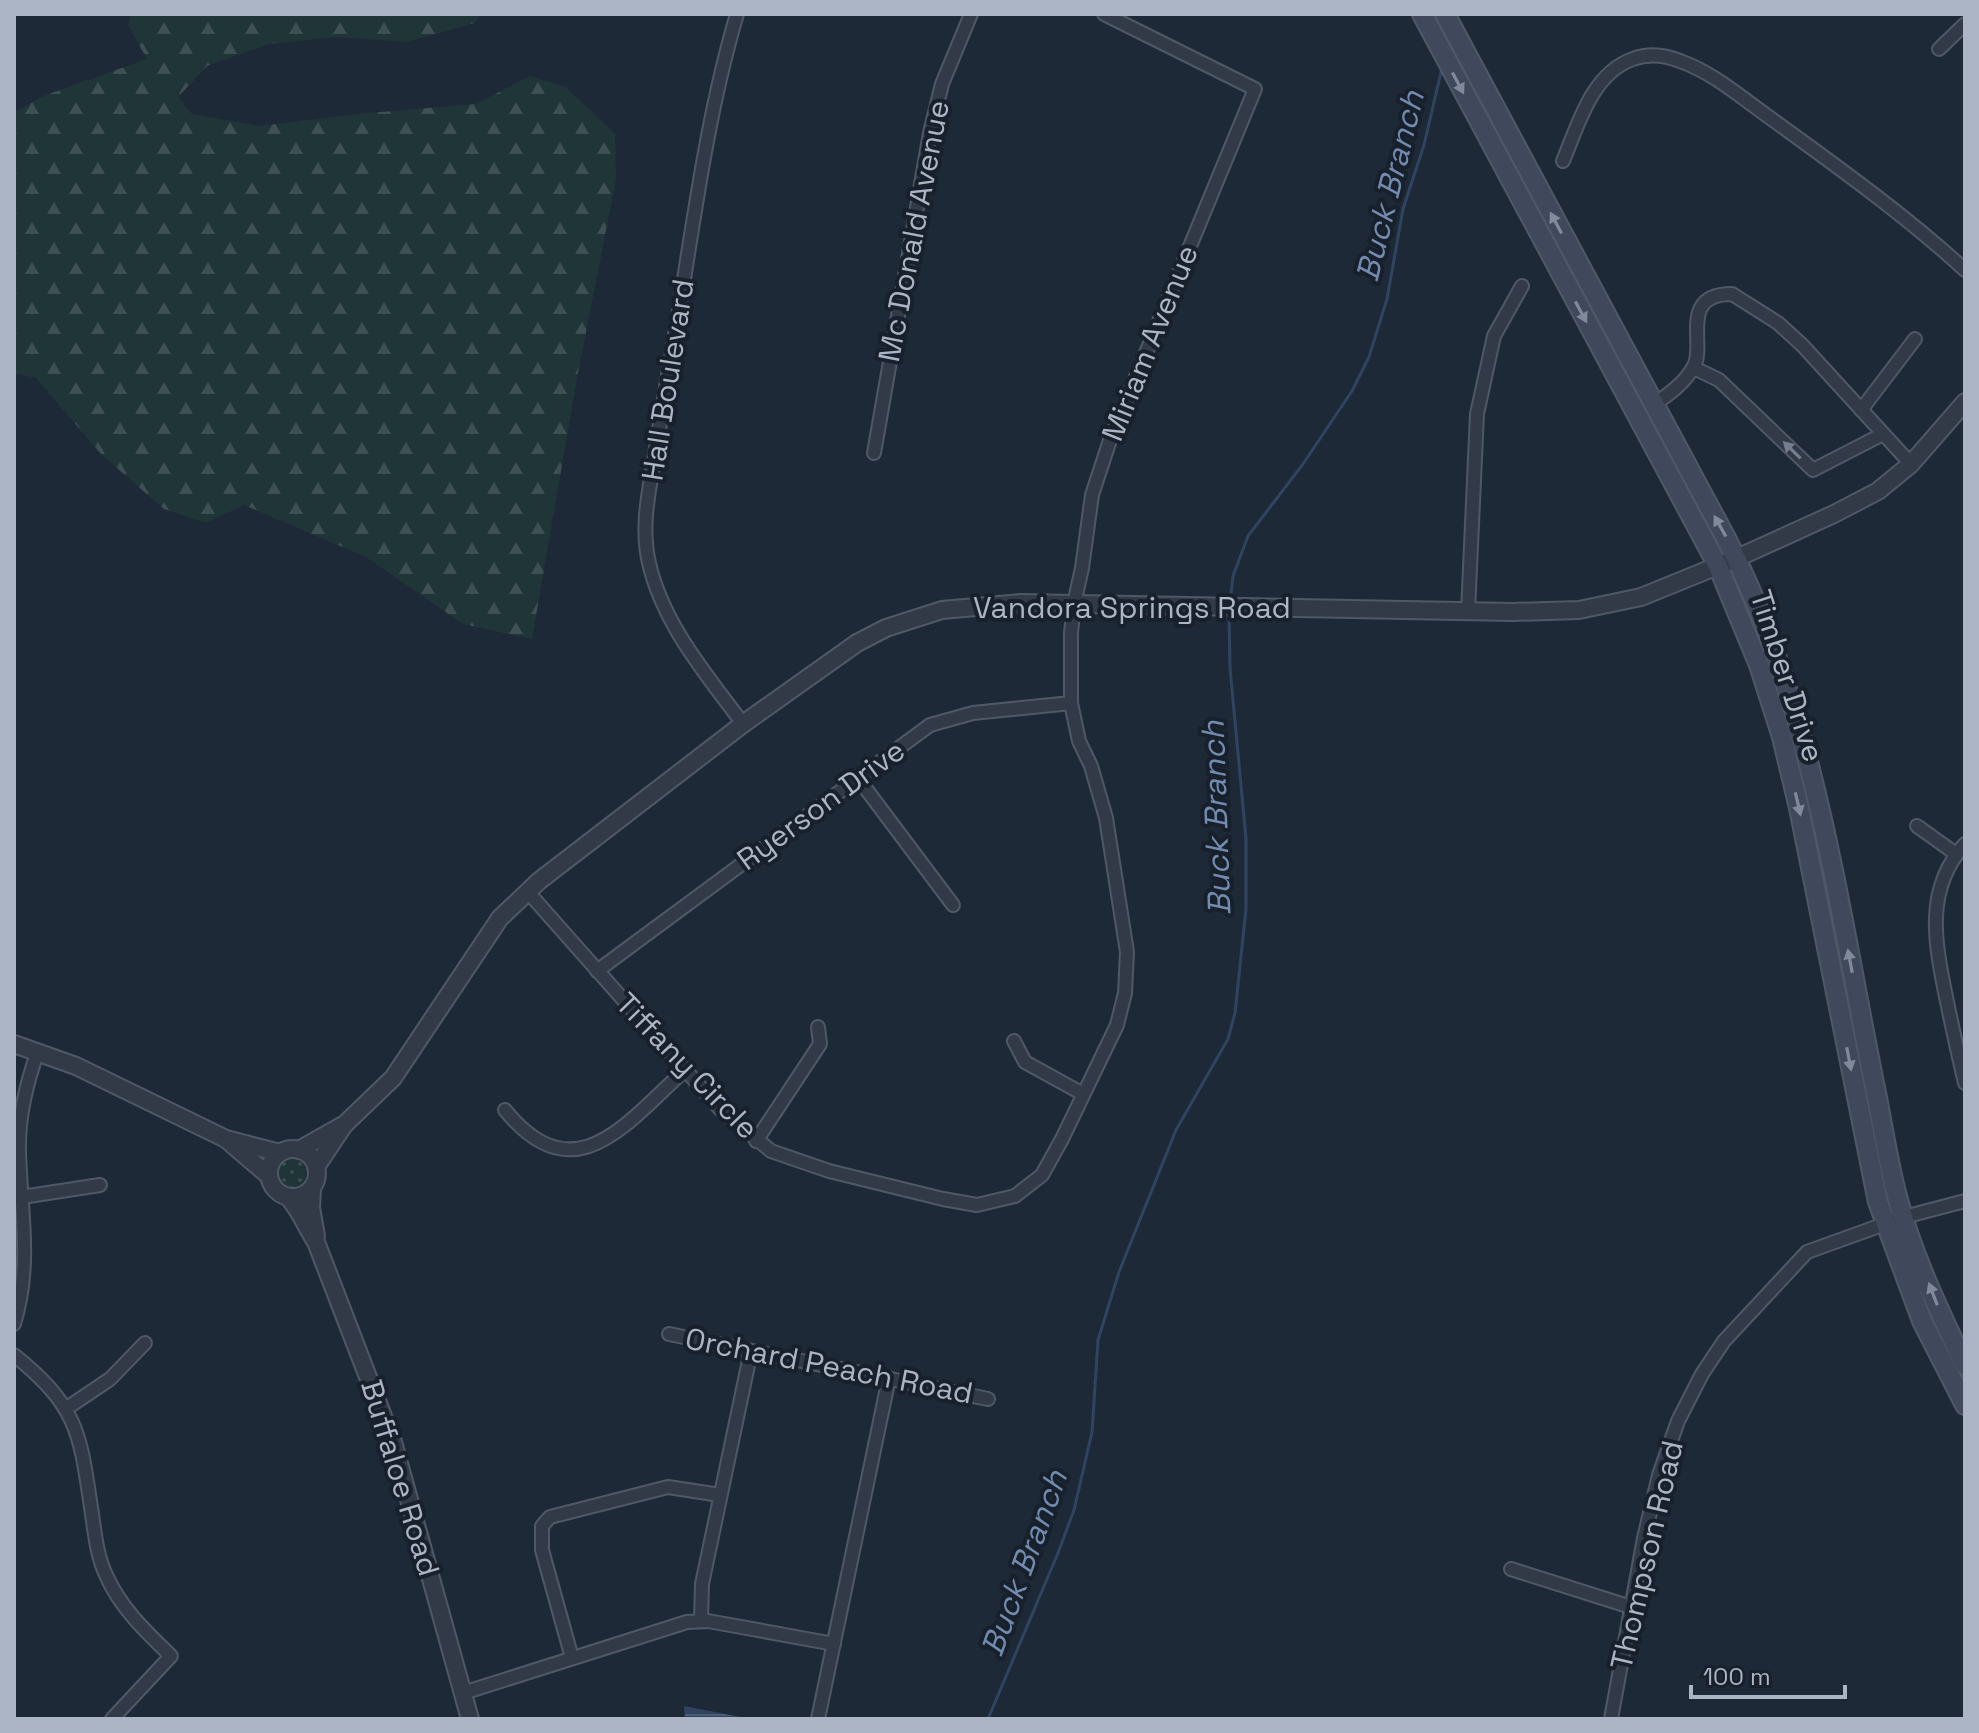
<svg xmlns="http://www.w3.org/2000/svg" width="1979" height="1733" font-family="'Space Grotesk',sans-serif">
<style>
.grass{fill:url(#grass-dots)}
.forest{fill:url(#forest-firs)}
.water{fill:url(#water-rules)}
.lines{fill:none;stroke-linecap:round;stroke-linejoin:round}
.stream{stroke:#30445f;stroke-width:3}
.minor-casing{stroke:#4f5866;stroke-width:16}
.tertiary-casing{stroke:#4f5866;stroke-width:20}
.secondary-casing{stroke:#4f5866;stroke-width:22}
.minor{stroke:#323a48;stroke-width:12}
.tertiary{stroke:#323a48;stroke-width:16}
.secondary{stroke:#40495b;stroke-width:18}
.oneway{fill:#818a9b}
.oneway2{fill:#757e8d}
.labels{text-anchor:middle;stroke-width:8;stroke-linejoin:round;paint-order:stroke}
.street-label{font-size:30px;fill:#acb5c5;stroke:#18202c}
.water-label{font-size:32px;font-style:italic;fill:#728baf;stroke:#18202c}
</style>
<defs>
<pattern id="grass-dots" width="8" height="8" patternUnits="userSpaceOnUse" patternTransform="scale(2)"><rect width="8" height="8" fill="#203538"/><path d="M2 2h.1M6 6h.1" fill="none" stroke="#3e5053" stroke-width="1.8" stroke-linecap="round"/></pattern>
<pattern id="forest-firs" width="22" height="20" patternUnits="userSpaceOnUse" patternTransform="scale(2)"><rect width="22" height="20" fill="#203538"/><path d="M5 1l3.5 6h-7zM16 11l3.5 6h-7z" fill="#3e5053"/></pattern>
<pattern id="water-rules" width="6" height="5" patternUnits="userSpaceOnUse" patternTransform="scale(2)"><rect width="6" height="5" fill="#30445f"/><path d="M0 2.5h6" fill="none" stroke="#4b5d74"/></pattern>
</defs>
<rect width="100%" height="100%" fill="#1e2937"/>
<circle class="grass" cx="292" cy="1173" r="14"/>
<path class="forest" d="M131,14H480L475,23L406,42L336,37L269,44L207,66L178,97L192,114L260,126L357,114L476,104L530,76L566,87L615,134L616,179L577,378L532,639L463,624L366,557L244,505L206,523L164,509L102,455L36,378L14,373V112L46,95L147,59L128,25Z"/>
<path class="water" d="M684,1706L750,1719H685Z"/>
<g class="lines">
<g class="stream">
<path d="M1230,602L1233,576L1248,536L1303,464L1352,391L1369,357L1387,299L1403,209L1424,145L1442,68"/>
<path d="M988,1719L1058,1553L1074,1510L1092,1432L1098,1340L1119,1272L1176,1130L1228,1039L1235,1013L1246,909V839L1230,668L1229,613"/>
</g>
<g class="minor-casing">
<g id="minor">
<path d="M737,14C705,122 692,236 673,347C666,385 660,423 654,461C648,495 641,529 649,563C663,624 706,674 743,724"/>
<path d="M1939,49L1965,24"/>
<path d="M1563,161C1578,125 1592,73 1633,59C1649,53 1665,55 1680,61C1714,73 1743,99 1773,120C1839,168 1905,215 1965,270"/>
<path d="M1694,368L1719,380L1813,470L1883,434"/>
<path d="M1653,405C1668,395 1685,383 1694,366C1706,344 1678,294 1732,294L1778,323L1803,346L1911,464"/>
<path d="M1861,410L1915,339"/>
<path d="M874,453L930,133L942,84L971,14"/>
<path d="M1468,612L1477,414L1494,336L1522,286"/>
<path d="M857,777L953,905"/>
<path d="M1917,826L1956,854"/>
<path d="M1965,844C1924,889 1935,943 1946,997C1952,1026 1958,1054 1965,1083"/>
<path d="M528,892L720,1109L771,1151L829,1171L943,1199L977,1205L1015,1196L1042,1175L1062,1139L1117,1025L1125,993L1127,952L1106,818L1091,766L1079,741L1071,703V633L1074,604L1082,568L1092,495L1110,440L1255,89L1104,14"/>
<path d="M597,971L930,725L973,713L1071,703"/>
<path d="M1014,1041L1025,1062L1083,1094"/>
<path d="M505,1110C575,1196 627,1122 685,1070"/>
<path d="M756,1141L820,1044L818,1027"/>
<path d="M22,1197L100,1185"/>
<path d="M14,1324C32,1265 21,1213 19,1153C18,1119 26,1084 38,1051"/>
<path d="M669,1334L988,1399"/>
<path d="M14,1355C80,1408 80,1435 92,1514C95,1535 97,1556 106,1575C120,1607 145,1631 171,1656L112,1719"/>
<path d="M67,1408L110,1379L145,1343"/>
<path d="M1511,1569L1631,1607"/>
<path d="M701,1621L702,1584L751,1351"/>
<path d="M572,1658L542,1550V1526L550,1517L668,1487L720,1495"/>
<path d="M463,1693L687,1622L708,1621L834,1644"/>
<path d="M818,1719L889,1378"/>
<path d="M1611,1719L1644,1538L1659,1475L1678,1421L1702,1374L1724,1341L1807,1252L1904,1217L1965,1201"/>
</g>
</g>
<g class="tertiary-casing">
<g id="tertiary">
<path d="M14,1044L76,1066L226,1139L280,1153"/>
<path d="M227,1140L269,1176"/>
<circle cx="293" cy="1173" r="24"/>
<path d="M299,1150L345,1124L393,1078L500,918L539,881L743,724L857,643L886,628L942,610L1020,603L1513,612L1579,610L1641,597L1737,558L1834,514L1878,491L1911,464L1965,402"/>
<path d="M316,1167L344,1125"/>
<path d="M312,1188L311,1208L316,1236"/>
<path d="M288,1197C300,1210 306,1227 316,1242L393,1442L470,1719"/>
</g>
</g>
<g class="secondary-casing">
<g id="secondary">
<path d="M1422,14L1718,566L1759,665L1782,737L1799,808L1878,1202L1922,1321L1965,1405"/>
<path d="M1445,14L1727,540C1813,709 1837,899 1874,1083C1882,1120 1887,1159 1897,1196C1912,1254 1939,1311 1965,1365"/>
</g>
</g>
<use href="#minor" class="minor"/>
<use href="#tertiary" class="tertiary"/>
<use href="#secondary" class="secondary"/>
</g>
<defs><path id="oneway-solid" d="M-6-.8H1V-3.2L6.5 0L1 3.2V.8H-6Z" transform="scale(2)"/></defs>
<g class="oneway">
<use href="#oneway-solid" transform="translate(1458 83) rotate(62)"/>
<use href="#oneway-solid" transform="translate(1556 223) rotate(-118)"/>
<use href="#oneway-solid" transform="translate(1581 312) rotate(62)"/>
<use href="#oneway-solid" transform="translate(1720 526) rotate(-119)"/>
<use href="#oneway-solid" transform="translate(1798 804) rotate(77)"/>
<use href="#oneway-solid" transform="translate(1850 961) rotate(-101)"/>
<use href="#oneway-solid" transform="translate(1849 1059) rotate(79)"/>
<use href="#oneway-solid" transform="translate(1933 1294) rotate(-111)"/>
</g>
<use class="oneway2" href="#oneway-solid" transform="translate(1792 450) rotate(-136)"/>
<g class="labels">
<g class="street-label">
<text transform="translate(914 231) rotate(-79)" y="10">Mc Donald Avenue</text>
<text transform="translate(1150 343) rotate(-68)" y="10">Miriam Avenue</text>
<text transform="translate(668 380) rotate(-81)" y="10">Hall Boulevard</text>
<text x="1132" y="618">Vandora Springs Road</text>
<text transform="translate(1787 676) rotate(72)" y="10">Timber Drive</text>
<text transform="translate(821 805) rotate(-36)" y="10">Ryerson Drive</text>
<text transform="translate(687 1066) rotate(46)" y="10">Tiffany Circle</text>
<text transform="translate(829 1366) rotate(11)" y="10">Orchard Peach Road</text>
<text transform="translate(400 1478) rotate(73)" y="10">Buffaloe Road</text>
<text transform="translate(1647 1555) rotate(-77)" y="10">Thompson Road</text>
</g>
<g class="water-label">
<text transform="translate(1390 186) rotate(-76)" y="11">Buck Branch</text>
<text transform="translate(1216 818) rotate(-92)" y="11">Buck Branch</text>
<text transform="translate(1024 1563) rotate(-70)" y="11">Buck Branch</text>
</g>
</g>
<rect width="1979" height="1733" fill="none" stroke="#acb5c5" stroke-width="32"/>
<path d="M1691 1685v12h154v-12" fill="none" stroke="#acb5c5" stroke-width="4"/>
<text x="1703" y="1685" font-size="24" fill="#acb5c5" stroke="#18202c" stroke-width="6" paint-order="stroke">100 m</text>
</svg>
